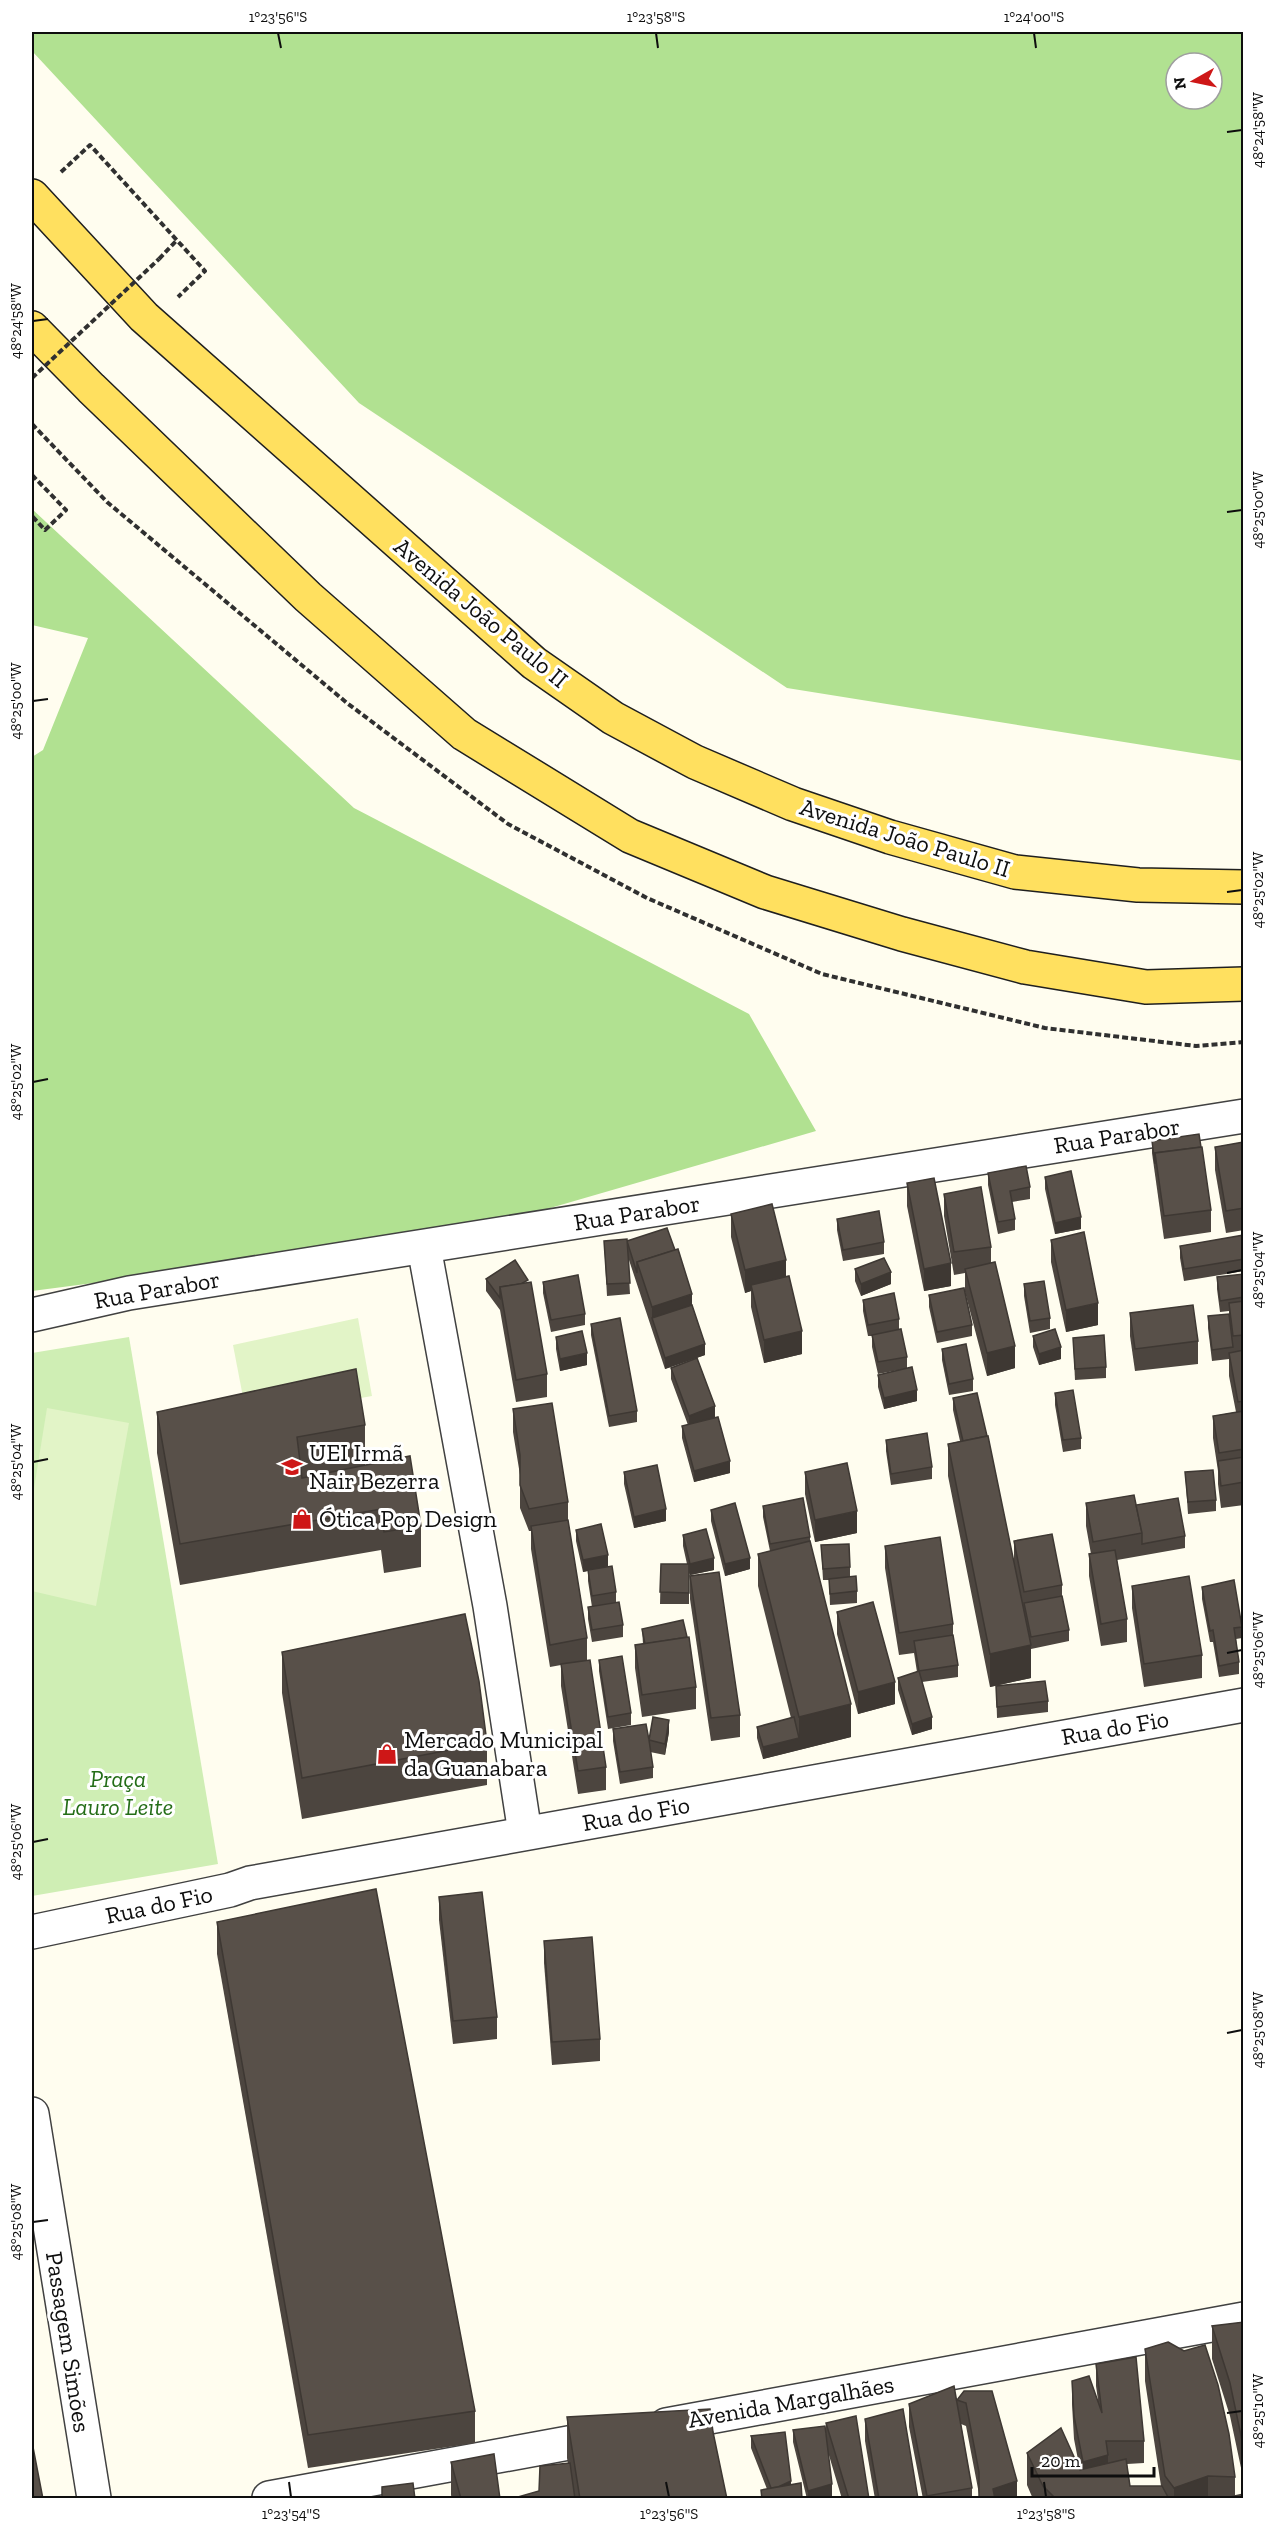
<svg xmlns="http://www.w3.org/2000/svg" width="1275" height="2530" font-family="'Zilla Slab',serif">
<style>
.green{fill:#cfeeb4}
.forest{fill:#b1e191;fill-rule:evenodd}
.pitch{fill:#e2f4c7}
.lines{fill:none;stroke-linecap:round;stroke-linejoin:round}
.minor-casing{stroke:#414141;stroke-width:36}
.major-casing{stroke:#1f1f1f;stroke-width:36}
.path{stroke:#303030;stroke-width:4;stroke-dasharray:6 3;stroke-linecap:butt}
.minor{stroke:#fff;stroke-width:33}
.major{stroke:#ffe05f;stroke-width:33}
.path-bridge{stroke:#303030;stroke-width:4;stroke-dasharray:6 3;stroke-linecap:butt}
.wall{fill:#4c453f}
.shaded-wall{fill:#3e3833}
.building{fill:#585049;stroke:#3e3833;stroke-width:1.5}
.ticks{fill:none;stroke:#0e0e0e;stroke-width:2}
.labels{text-anchor:middle;stroke-width:6;stroke-linejoin:round;paint-order:stroke}
.street-label{font-size:24px;fill:#0e0e0e;stroke:#fff}
.poi-label{font-size:24px;fill:#0e0e0e;stroke:#fff;text-anchor:start}
.park-label{font-size:24px;font-style:italic;fill:#246d17;stroke:#fff}
.neatline{fill:none;stroke:#0e0e0e;stroke-width:2}
.ticks-label{font-size:15px;text-anchor:middle;fill:#0e0e0e}
</style>
<rect width="100%" height="100%" fill="#fffdef"/>
<path class="green" d="M129,1337L218,1864L32,1896V1353Z"/>
<g class="forest">
<path d="M32,32H1243V761L787,688L359,403L32,51ZM1176,63H1212V99H1176Z"/>
<path d="M32,509L354,808L749,1014L816,1131L454,1236L32,1291V757L43,750L88,638L32,625Z"/>
</g>
<g class="pitch">
<path d="M358,1318L372,1396L247,1418L233,1345Z"/>
<path d="M47,1408L129,1423L96,1606L32,1591V1501Z"/>
</g>
<g class="lines">
<g class="minor-casing">
<g id="minor">
<path d="M424,1247L490,1606L525,1833"/>
<path d="M32,1315L129,1293L1244,1116"/>
<path d="M32,1932L230,1890L250,1883L1244,1705"/>
<path d="M32,2114L94,2498"/>
<path d="M666,2425L1244,2319"/>
<path d="M269,2498L612,2435"/>
</g>
</g>
<g class="major-casing">
<g id="major">
<path d="M32,196L144,317L534,663L613,718L695,762L793,804L890,837L1015,872L1138,885L1244,887"/>
<path d="M32,328L91,388L308,597L464,734L630,836L765,892L902,934L1025,967L1146,987L1244,984"/>
</g>
</g>
<g class="path">
<path d="M61,172L90,145L205,271L178,297"/>
<path d="M159,259L177,240"/>
<path d="M32,424L107,502L347,703L508,824L647,898L822,974L1045,1028L1196,1046L1244,1042"/>
<path d="M32,475L66,510L45,530L32,516"/>
</g>
<use href="#minor" class="minor"/>
<use href="#major" class="major"/>
<path class="path-bridge" d="M32,378L159,259"/>
</g>
<g class="wall">
<path d="M1152,1141L1211,1210V1232L1164,1239L1152,1153Z"/>
<path d="M1244,1142V1230L1226,1233L1215,1170V1147Z"/>
<path d="M988,1173L1030,1187V1199L1012,1202L1015,1219V1230L998,1234L988,1185Z"/>
<path d="M1045,1177L1081,1229L1055,1234L1045,1189Z"/>
<path d="M907,1183L951,1286L924,1291L907,1206Z"/>
<path d="M944,1194L991,1247V1263L1015,1368L987,1376L965,1292V1273L954,1275L944,1216Z"/>
<path d="M731,1214L786,1276L802,1354L764,1363L751,1307V1291L745,1293L731,1237Z"/>
<path d="M837,1219L884,1242V1254L843,1261L837,1230Z"/>
<path d="M1244,1235V1271L1184,1281L1180,1258V1246Z"/>
<path d="M1051,1240L1098,1325L1066,1332L1051,1262Z"/>
<path d="M604,1241H627L692,1305L705,1355L665,1369L628,1257L630,1294L607,1296Z"/>
<path d="M855,1269L891,1284L861,1296L855,1281Z"/>
<path d="M1244,1274V1505L1221,1508L1218,1484V1471L1213,1438V1416L1236,1412L1229,1376V1359L1212,1361L1208,1328V1316L1229,1314V1311L1220,1312L1217,1289V1277Z"/>
<path d="M486,1279L528,1283L547,1374V1397L516,1402L500,1310L486,1291Z"/>
<path d="M543,1282L585,1314V1325L551,1332L543,1293Z"/>
<path d="M1024,1284L1050,1318V1329L1030,1333L1024,1296Z"/>
<path d="M929,1295L972,1325V1336L937,1343L929,1307Z"/>
<path d="M863,1300L899,1319V1330L907,1357V1368L917,1401L884,1409L878,1387V1375L904,1369L878,1374L872,1347V1336H868L863,1311Z"/>
<path d="M1130,1313L1198,1341V1364L1135,1371L1130,1336Z"/>
<path d="M591,1324L637,1411V1422L609,1427L591,1335Z"/>
<path d="M1033,1336L1061,1359L1039,1365L1033,1347Z"/>
<path d="M556,1337L587,1365L560,1371L556,1349Z"/>
<path d="M1073,1338L1106,1367V1378L1075,1380Z"/>
<path d="M942,1349L973,1379V1391L949,1395L942,1360Z"/>
<path d="M671,1368L715,1418L711,1419L730,1473L694,1482L682,1438V1426L688,1425L671,1379Z"/>
<path d="M1055,1393L1081,1438V1449L1063,1452L1055,1405Z"/>
<path d="M953,1398L1014,1563V1541L1062,1585V1596L1069,1630V1641L1031,1649V1678L990,1687L948,1476V1444L960,1441L953,1410Z"/>
<path d="M513,1409L568,1502V1520L587,1638V1660L606,1767V1790L578,1794L561,1686V1665L550,1667L531,1549V1531H529L520,1508V1475L513,1432Z"/>
<path d="M157,1412L365,1425V1465L421,1526V1567L384,1573L381,1550L180,1585L157,1453Z"/>
<path d="M886,1440L932,1467V1479L891,1485L886,1451Z"/>
<path d="M624,1472L666,1521L634,1528L624,1484Z"/>
<path d="M805,1472L857,1533L815,1542L805,1494Z"/>
<path d="M1185,1472L1216,1500V1511L1188,1514Z"/>
<path d="M1086,1503L1136,1505L1185,1536V1548L1117,1560L1127,1619V1642L1101,1646L1089,1576V1554H1091L1086,1526Z"/>
<path d="M763,1506L810,1537V1542L851,1737L763,1759L757,1738V1727L791,1718L758,1586V1554L770,1551L763,1517Z"/>
<path d="M711,1510L750,1569L725,1576L711,1521Z"/>
<path d="M576,1530L608,1566L616,1592V1603L623,1625V1637L592,1642L588,1619V1607H592L588,1581V1571L583,1572L576,1541Z"/>
<path d="M683,1535L714,1570L690,1575L689,1573V1604H660L661,1564H687L683,1546Z"/>
<path d="M821,1545L850,1567V1576L857,1591V1603L830,1605L829,1580H823Z"/>
<path d="M885,1546L953,1624V1635L958,1665V1677L922,1682L932,1729L912,1735L898,1690V1678L917,1672L914,1653L899,1655L885,1568Z"/>
<path d="M690,1576L740,1715V1737L711,1741L690,1599Z"/>
<path d="M1132,1586L1202,1655V1678L1144,1687L1132,1608Z"/>
<path d="M1202,1587L1242,1627V1638L1236,1639L1239,1662V1674L1219,1677L1213,1642H1210L1202,1599Z"/>
<path d="M837,1612L895,1704L858,1714L837,1634Z"/>
<path d="M642,1629L696,1687V1709L642,1717L635,1668V1645L643,1644Z"/>
<path d="M282,1652L487,1743V1785L302,1819L282,1693Z"/>
<path d="M599,1660L631,1713V1725L608,1729L599,1671Z"/>
<path d="M996,1686L1048,1701V1712L997,1718Z"/>
<path d="M613,1729L649,1740L669,1732L665,1755L650,1752L653,1767V1778L620,1784L613,1741Z"/>
<path d="M439,1897L497,2017V2039L453,2044L439,1920Z"/>
<path d="M217,1922L475,2411V2443L308,2468L217,1954Z"/>
<path d="M544,1941L600,2039V2061L552,2065L544,1963Z"/>
<path d="M1244,2322V2482L1230,2416L1212,2359V2326Z"/>
<path d="M1145,2349L1235,2477V2495L1244,2499H1033L1027,2485V2453L1080,2470L1074,2439L1072,2404V2381L1098,2400L1096,2386V2364L1144,2441V2463L1127,2464L1130,2486H1161L1145,2381Z"/>
<path d="M964,2391L1017,2499L979,2494L966,2426L961,2424L972,2488V2499H923L909,2427V2404L957,2400Z"/>
<path d="M567,2417L713,2432L727,2499H511L539,2491L568,2464L567,2458Z"/>
<path d="M865,2419L918,2499H875L865,2441Z"/>
<path d="M826,2423L869,2499H842L828,2452L832,2496L822,2499H807L793,2442V2430L826,2436Z"/>
<path d="M751,2436L791,2485L802,2499H761V2490L767,2489L751,2448Z"/>
<path d="M451,2462L500,2499H452L451,2495Z"/>
</g>
<g class="shaded-wall">
<path d="M1081,1217V1229L1055,1234V1223Z"/>
<path d="M786,1260V1282L751,1285V1291L745,1293V1270Z"/>
<path d="M951,1263V1286L924,1291V1269Z"/>
<path d="M891,1272V1284L861,1296V1284Z"/>
<path d="M692,1294V1316L652,1318V1307Z"/>
<path d="M1098,1303V1325L1066,1332V1310Z"/>
<path d="M802,1331V1354L764,1363V1340Z"/>
<path d="M705,1344V1355L665,1369V1358Z"/>
<path d="M1015,1346V1368L987,1376V1353Z"/>
<path d="M1061,1347V1359L1039,1365V1354Z"/>
<path d="M587,1353V1365L560,1371V1359Z"/>
<path d="M917,1390V1401L884,1409V1398Z"/>
<path d="M715,1406V1418L689,1427V1416Z"/>
<path d="M730,1461V1473L694,1482V1471Z"/>
<path d="M666,1509V1521L634,1528V1517Z"/>
<path d="M857,1511V1533L815,1542V1520Z"/>
<path d="M608,1555V1566L583,1572V1560Z"/>
<path d="M714,1558V1570L690,1575V1564Z"/>
<path d="M750,1558V1569L725,1576V1564Z"/>
<path d="M1031,1645V1678L990,1687V1654Z"/>
<path d="M895,1682V1704L858,1714V1692Z"/>
<path d="M851,1704V1737L763,1759V1747L799,1738V1717Z"/>
<path d="M932,1717V1729L912,1735V1724Z"/>
<path d="M669,1720V1732L665,1755V1744Z"/>
<path d="M1108,2455V2477L1083,2485V2462Z"/>
<path d="M1208,2476V2499H1174V2488Z"/>
<path d="M791,2481V2493L772,2490Z"/>
<path d="M1017,2481V2499H993V2489Z"/>
<path d="M832,2484V2496L822,2499H808V2491Z"/>
</g>
<g class="building">
<path d="M1199,1134L1201,1147L1155,1153V1164L1152,1141Z"/>
<path d="M1244,1142V1208L1226,1211L1215,1147Z"/>
<path d="M1202,1147L1211,1210L1164,1216L1155,1153Z"/>
<path d="M1026,1166L1030,1187L1010,1191L1015,1219L998,1222L988,1173Z"/>
<path d="M1071,1171L1081,1217L1055,1223L1045,1177Z"/>
<path d="M934,1178L951,1263L924,1269L907,1183Z"/>
<path d="M981,1187L991,1247L954,1252L944,1194Z"/>
<path d="M772,1204L786,1260L745,1270L731,1214Z"/>
<path d="M879,1211L884,1242L843,1250L837,1219Z"/>
<path d="M667,1228L675,1250L637,1262V1273L627,1241Z"/>
<path d="M1084,1232L1098,1303L1066,1310L1051,1240Z"/>
<path d="M1244,1235V1259L1184,1269L1180,1246Z"/>
<path d="M627,1239L630,1283L607,1284L604,1241Z"/>
<path d="M678,1249L692,1294L652,1307L637,1262Z"/>
<path d="M884,1258L891,1272L861,1284L855,1269Z"/>
<path d="M515,1260L528,1280L521,1284L500,1287V1298L486,1279Z"/>
<path d="M995,1262L1015,1346L987,1353L965,1269Z"/>
<path d="M1244,1274V1297L1220,1301L1217,1277Z"/>
<path d="M578,1275L585,1314L551,1320L543,1282Z"/>
<path d="M789,1276L802,1331L764,1340L751,1285Z"/>
<path d="M1044,1281L1050,1318L1030,1321L1024,1284Z"/>
<path d="M531,1282L547,1374L516,1380L500,1287Z"/>
<path d="M964,1288L972,1325L937,1332L929,1295Z"/>
<path d="M894,1293L899,1319L868,1325L863,1300Z"/>
<path d="M1244,1301V1335L1233,1336L1229,1303Z"/>
<path d="M692,1305L705,1344L665,1358L652,1318Z"/>
<path d="M1193,1305L1198,1341L1135,1349L1130,1313Z"/>
<path d="M1229,1314L1233,1347L1212,1350L1208,1316Z"/>
<path d="M620,1318L637,1411L609,1416L591,1324Z"/>
<path d="M901,1329L907,1357L878,1362L872,1335Z"/>
<path d="M1055,1329L1061,1347L1039,1354L1033,1336Z"/>
<path d="M582,1331L587,1353L560,1359L556,1337Z"/>
<path d="M1104,1335L1106,1367L1075,1369L1073,1338Z"/>
<path d="M966,1344L973,1379L949,1384L942,1349Z"/>
<path d="M1244,1350V1401L1238,1402L1229,1353Z"/>
<path d="M697,1358L715,1406L689,1416L671,1368Z"/>
<path d="M912,1367L917,1390L884,1398L878,1375Z"/>
<path d="M356,1369L365,1425L297,1437L302,1478L410,1456L421,1526L384,1532L381,1509L180,1544L157,1412Z"/>
<path d="M1073,1390L1081,1438L1063,1440L1055,1393Z"/>
<path d="M977,1393L987,1436L963,1441L953,1398Z"/>
<path d="M552,1403L568,1502L529,1509L520,1485V1455L513,1409Z"/>
<path d="M1244,1411V1449L1219,1453L1213,1416Z"/>
<path d="M718,1417L730,1461L694,1471L682,1426Z"/>
<path d="M927,1433L932,1467L891,1474L886,1440Z"/>
<path d="M988,1436L1031,1645L990,1654L948,1444Z"/>
<path d="M1244,1457V1482L1221,1486L1218,1461Z"/>
<path d="M847,1463L857,1511L815,1520L805,1472Z"/>
<path d="M657,1465L666,1509L634,1517L624,1472Z"/>
<path d="M1213,1470L1216,1500L1188,1502L1185,1472Z"/>
<path d="M1134,1495L1142,1533L1093,1542L1086,1503Z"/>
<path d="M803,1498L810,1537L770,1544L763,1506Z"/>
<path d="M1178,1498L1185,1536L1142,1544V1533L1136,1505Z"/>
<path d="M735,1503L750,1558L725,1564L711,1510Z"/>
<path d="M568,1520L587,1638L550,1645L531,1526Z"/>
<path d="M601,1524L608,1555L583,1560L576,1530Z"/>
<path d="M706,1529L714,1558L690,1564L683,1535Z"/>
<path d="M1052,1534L1062,1585L1024,1592L1014,1541Z"/>
<path d="M940,1537L953,1624L899,1633L885,1546Z"/>
<path d="M810,1541L851,1704L799,1717L758,1554Z"/>
<path d="M849,1544L850,1567L823,1569L821,1545Z"/>
<path d="M1115,1550L1127,1619L1101,1624L1089,1554Z"/>
<path d="M661,1564H689V1593L660,1592Z"/>
<path d="M612,1566L616,1592L592,1596L588,1570Z"/>
<path d="M719,1572L740,1715L711,1718L690,1576Z"/>
<path d="M856,1576L857,1591L830,1594L829,1579Z"/>
<path d="M1189,1576L1202,1655L1144,1664L1132,1586Z"/>
<path d="M1234,1580L1242,1627L1234,1628L1239,1662L1219,1666L1213,1630L1210,1631L1202,1587Z"/>
<path d="M1062,1596L1069,1630L1031,1637L1024,1603Z"/>
<path d="M619,1602L623,1625L592,1630L588,1607Z"/>
<path d="M873,1602L895,1682L858,1692L837,1612Z"/>
<path d="M465,1614L479,1681L487,1743L302,1778L282,1652Z"/>
<path d="M683,1620L687,1637L645,1644L642,1629Z"/>
<path d="M953,1635L958,1665L919,1671L914,1641Z"/>
<path d="M689,1637L696,1687L642,1695L635,1645Z"/>
<path d="M622,1656L631,1713L608,1717L599,1660Z"/>
<path d="M590,1660L606,1767L578,1771L561,1664Z"/>
<path d="M919,1671L932,1717L912,1724L898,1678Z"/>
<path d="M1045,1681L1048,1701L997,1707L996,1686Z"/>
<path d="M653,1717L669,1720L665,1744L649,1740L653,1767L620,1772L613,1729L646,1724L649,1740Z"/>
<path d="M794,1717L799,1738L763,1747L757,1727Z"/>
<path d="M376,1889L475,2411L308,2435L217,1922Z"/>
<path d="M482,1892L497,2017L453,2021L439,1897Z"/>
<path d="M592,1937L600,2039L552,2042L544,1941Z"/>
<path d="M1244,2322V2450L1230,2383L1212,2326Z"/>
<path d="M1168,2342L1184,2351L1205,2345L1218,2385L1229,2434L1235,2477L1208,2476L1174,2488L1165,2476L1145,2349Z"/>
<path d="M1136,2357L1144,2441H1106L1108,2455L1083,2462L1074,2416L1072,2381L1089,2376L1102,2413L1096,2364Z"/>
<path d="M954,2386L972,2488L927,2496L909,2404Z"/>
<path d="M964,2391H992L1017,2481L993,2489L995,2499H979V2472L966,2403L957,2400Z"/>
<path d="M710,2409L713,2432L727,2499H580L567,2417Z"/>
<path d="M903,2409L918,2499H879L865,2419Z"/>
<path d="M856,2416L869,2499H849L826,2423Z"/>
<path d="M825,2426L832,2484L808,2491L793,2430Z"/>
<path d="M1061,2428L1080,2470L1126,2459L1130,2486H1162L1169,2499H1056L1043,2486L1027,2453Z"/>
<path d="M785,2432L791,2481L778,2487L771,2488L751,2436Z"/>
<path d="M32,2442L43,2499H32Z"/>
<path d="M494,2454L500,2499H461L451,2462Z"/>
<path d="M570,2463L575,2499H511L539,2491L540,2466Z"/>
<path d="M413,2483L415,2499H382V2487Z"/>
<path d="M801,2483L802,2499H762L761,2490Z"/>
<path d="M1244,2494V2499H1221Z"/>
</g>
<path class="ticks" d="M278,33L281,48M656,33L658,48M1034,33L1036,48M1227,132L1242,130M33,321L48,319M1227,512L1242,510M33,701L48,699M1227,892L1242,890M33,1082L48,1079M1227,1273L1242,1270M33,1462L48,1459M1227,1653L1242,1650M33,1842L48,1839M1227,2033L1242,2030M33,2222L48,2220M1227,2413L1242,2411M289,2482L291,2497M666,2482L669,2497M1044,2482L1046,2497"/>
<defs>
<g id="school-bare" transform="scale(1.62)"><path d="M0-5L7-2L0 1L-7-2ZM-4 1L0 2.5L4 1V4Q0 6-4 4Z" fill="#ce1717" stroke="#fff" stroke-width="2.5" paint-order="stroke"/></g>
<g id="shop-bare" transform="scale(1.62)"><path d="M-5-2.5h2.3a2.7 3.5 0 0 1 5.4 0H5L5.5 6h-11ZM-1.5-2.5h3a1.5 2.3 0 0 0-3 0Z" fill="#ce1717" stroke="#fff" stroke-width="2.5" paint-order="stroke"/></g>
</defs>
<g fill-rule="evenodd">
<use href="#school-bare" x="292" y="1467"/>
<use href="#shop-bare" x="302" y="1519"/>
<use href="#shop-bare" x="387" y="1754"/>
</g>
<g class="labels">
<g class="street-label">
<text transform="translate(481 613) rotate(40)" y="8">Avenida João Paulo II</text>
<text transform="translate(905 838) rotate(17)" y="8">Avenida João Paulo II</text>
<text transform="translate(1117 1136) rotate(-9)" y="8">Rua Parabor</text>
<text transform="translate(637 1213) rotate(-9)" y="8">Rua Parabor</text>
<text transform="translate(157 1290) rotate(-10)" y="8">Rua Parabor</text>
<text transform="translate(1115 1728) rotate(-10)" y="8">Rua do Fio</text>
<text transform="translate(636 1814) rotate(-10)" y="8">Rua do Fio</text>
<text transform="translate(159 1905) rotate(-12)" y="8">Rua do Fio</text>
<text transform="translate(68 2342) rotate(81)" y="8">Passagem Simões</text>
<text transform="translate(791 2402) rotate(-10)" y="8">Avenida Margalhães</text>
</g>
<g class="poi-label">
<text x="309" y="1461">UEI Irmã<tspan x="309" dy="28">Nair Bezerra</tspan></text>
<text x="319" y="1527">Ótica Pop Design</text>
<text x="404" y="1748">Mercado Municipal<tspan x="404" dy="28">da Guanabara</tspan></text>
</g>
<g class="park-label">
<text x="118" y="1787">Praça<tspan x="118" dy="28">Lauro Leite</tspan></text>
</g>
</g>
<rect width="1275" height="2530" fill="none" stroke="#ffffff" stroke-width="66"/>
<g transform="translate(1194 81) rotate(261)"><circle r="28" fill="#ffffff" stroke="#9f9f9f" stroke-width="1.5"/>
<path d="M0-4.5L10 22L0 15L-10 22Z" fill="#ce1717"/>
<text y="-9" font-size="16" font-weight="bold" text-anchor="middle" fill="#0e0e0e">N</text>
</g>
<path d="M1032 2467v9h122v-9" fill="none" stroke="#0e0e0e" stroke-width="3"/>
<text x="1041" y="2467" font-size="18" fill="#0e0e0e" stroke="#ffffff" stroke-width="4.5" paint-order="stroke">20 m</text>
<rect x="33" y="33" width="1209" height="2464" class="neatline"/>
<g class="ticks-label">
<text x="278" y="22">1°23'56"S</text>
<text x="656" y="22">1°23'58"S</text>
<text x="1034" y="22">1°24'00"S</text>
<text transform="translate(1258 130) rotate(-90)" y="5">48°24'58"W</text>
<text transform="translate(16 321) rotate(-90)" y="5">48°24'58"W</text>
<text transform="translate(1258 510) rotate(-90)" y="5">48°25'00"W</text>
<text transform="translate(16 701) rotate(-90)" y="5">48°25'00"W</text>
<text transform="translate(1258 890) rotate(-90)" y="5">48°25'02"W</text>
<text transform="translate(16 1082) rotate(-90)" y="5">48°25'02"W</text>
<text transform="translate(1258 1270) rotate(-90)" y="5">48°25'04"W</text>
<text transform="translate(16 1462) rotate(-90)" y="5">48°25'04"W</text>
<text transform="translate(1258 1650) rotate(-90)" y="5">48°25'06"W</text>
<text transform="translate(16 1842) rotate(-90)" y="5">48°25'06"W</text>
<text transform="translate(1258 2030) rotate(-90)" y="5">48°25'08"W</text>
<text transform="translate(16 2222) rotate(-90)" y="5">48°25'08"W</text>
<text transform="translate(1258 2411) rotate(-90)" y="5">48°25'10"W</text>
<text x="291" y="2519">1°23'54"S</text>
<text x="669" y="2519">1°23'56"S</text>
<text x="1046" y="2519">1°23'58"S</text>
</g>
</svg>
